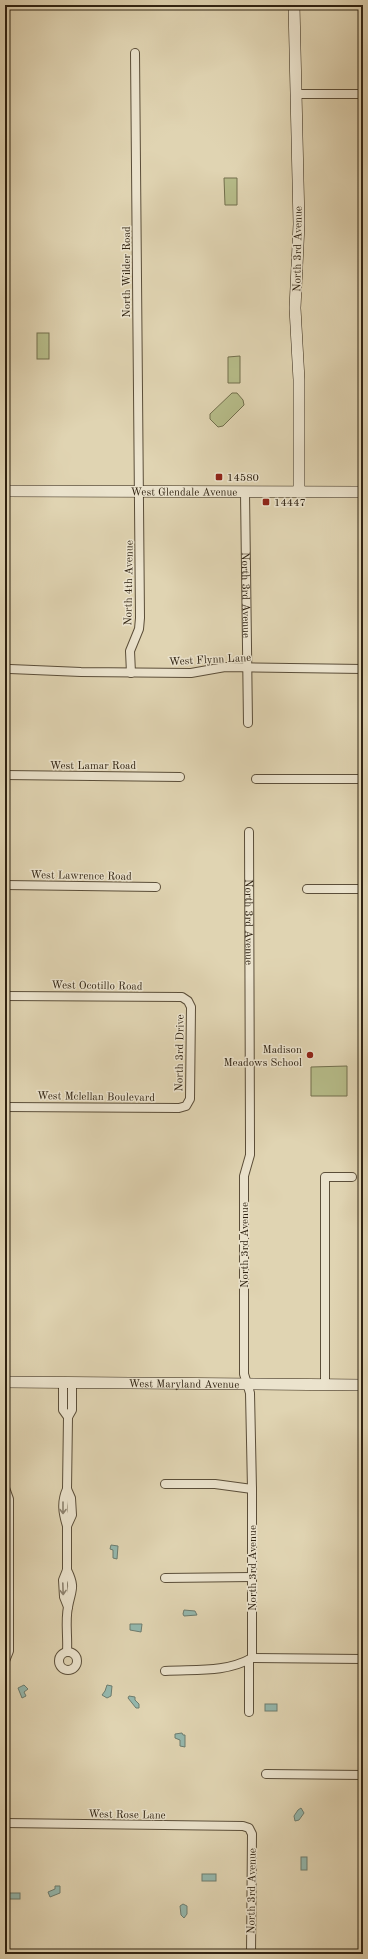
<svg xmlns="http://www.w3.org/2000/svg" width="368" height="1959" font-family="'Old Standard TT',serif">
<style>
.pitch{fill:#b6bc89;stroke:#726f4d}
.water{fill:#94b8ae;stroke:#6c7c6f}
.lines{fill:none;stroke-linecap:round;stroke-linejoin:round}
.street-casing{stroke:#5b4e39;stroke-width:10}
.secondary-casing{stroke:#2f2211;stroke-width:12}
.street{stroke:#ebe3cd;stroke-width:8}
.secondary{stroke:#ebe3cd;stroke-width:11}
.oneway{stroke:#8d826f}
.poi-dot{fill:#8f2418;stroke:#ebe3cd;stroke-width:1.5}
.labels{text-anchor:middle;stroke-width:3;stroke-linejoin:round;paint-order:stroke}
.street-label{font-size:11px;fill:#2f2211;stroke:#ebe3cd}
.poi-label{font-size:11px;fill:#2f2211;stroke:#ebe3cd;text-anchor:start}
</style>
<rect width="100%" height="100%" fill="#e0d4b2"/>
<filter id="stains"><feTurbulence type="fractalNoise" baseFrequency=".005" numOctaves="4"/><feColorMatrix values="0 0 0 0 .2 0 0 0 0 .09 0 0 0 0 .02 0 0 0 .5 -.17"/></filter>
<radialGradient id="worn" r=".72"><stop offset=".6" stop-color="#630" stop-opacity="0"/><stop offset="1" stop-color="#630" stop-opacity=".3"/></radialGradient>
<g class="pitch">
<path d="M224,178H237V205H225Z"/>
<rect x="37" y="333" width="12" height="26"/>
<path d="M240,356V383H228V357Z"/>
<path d="M232,393H237L243,400L244,405L223,426L218,427L210,419V414Z"/>
<path d="M347,1066V1096H311V1067Z"/>
</g>
<g class="water">
<path d="M111,1545L118,1546L117,1559L113,1558V1550L110,1549Z"/>
<path d="M184,1610L195,1611L197,1615L184,1616L183,1614Z"/>
<path d="M130,1624H142L141,1632L130,1630Z"/>
<path d="M24,1685L28,1689L24,1692L26,1696L22,1698L18,1688Z"/>
<path d="M107,1685L112,1686L111,1696L107,1698L102,1695L105,1691Z"/>
<path d="M129,1696L135,1697V1700L139,1704V1708H136L128,1698Z"/>
<rect x="265" y="1704" width="12" height="7"/>
<path d="M182,1733L183,1735H185V1747L180,1746V1740L175,1738V1734Z"/>
<path d="M301,1808L304,1813L299,1820L295,1821L294,1816L298,1810Z"/>
<rect x="301" y="1857" width="6" height="13"/>
<rect x="202" y="1874" width="14" height="7"/>
<path d="M55,1886H60V1893L50,1897L48,1892L55,1889Z"/>
<rect x="8" y="1893" width="12" height="6"/>
<path d="M183,1904L187,1906V1914L184,1918L181,1915L180,1906Z"/>
</g>
<g class="lines">
<g class="street-casing">
<g id="street">
<path d="M295,94H363"/>
<path id="s1" d="M245,492L248,723"/>
<path d="M10,669L81,672L191,673L225,667L363,669"/>
<path d="M131,673L130,651L139,629L140,618L135,53"/>
<path d="M5,775L180,777"/>
<path d="M256,779H363"/>
<path id="s2" d="M249,832L250,1141V1155L244,1176V1374L250,1393L252,1489V1658"/>
<path d="M5,885L156,887"/>
<path d="M307,889H363"/>
<path d="M5,996L182,997L188,1001L191,1007L190,1099L186,1106L179,1108L5,1107"/>
<path d="M63,1383V1410L68,1417"/>
<path d="M325,1385V1177H352"/>
<path d="M165,1484H215L252,1489"/>
<path d="M5,1488L9,1499V1651L5,1661"/>
<path d="M67,1489C61,1502 63,1513 67,1526"/>
<path d="M67,1570C76,1588 71,1590 68,1607C65,1621 68,1637 67,1651"/>
<path d="M165,1578L252,1577"/>
<path d="M68,1607L64,1597L63,1580L67,1570V1526L72,1515L71,1498L67,1489L68,1417L72,1410V1383"/>
<circle cx="68" cy="1661" r="9"/>
<path d="M252,1658L363,1659"/>
<path d="M249,1660V1712"/>
<path d="M165,1671C195,1669 225,1673 252,1658"/>
<path d="M266,1774L363,1775"/>
<path d="M5,1823L243,1826L249,1828L252,1834L251,1954"/>
</g>
</g>
<g class="secondary-casing">
<g id="secondary">
<path d="M294,5L299,224L295,308L299,380V492"/>
<path id="s3" d="M5,491L363,492"/>
<path id="s4" d="M5,1382L363,1385"/>
</g>
</g>
<use href="#street" class="street"/>
<use href="#secondary" class="secondary"/>
</g>
<defs><path id="oneway-shaft" d="M-6 0H5M1.5-3L5.5 0L1.5 3" fill="none" stroke-width="1.6" stroke-linecap="round" stroke-linejoin="round"/></defs>
<g class="oneway">
<use href="#oneway-shaft" transform="translate(63 1508) rotate(90)"/>
<use href="#oneway-shaft" transform="translate(63 1589) rotate(88)"/>
</g>
<g class="poi-dot">
<rect x="215" y="473" width="8" height="8" rx="2"/>
<rect x="262" y="498" width="8" height="8" rx="2"/>
<circle cx="310" cy="1055" r="4"/>
</g>
<g class="labels">
<g class="street-label">
<text transform="translate(297 249) rotate(-89)" y="4">North 3rd Avenue</text>
<text transform="translate(126 272) rotate(-90)" y="4">North Wilder Road</text>
<text dy="4" stroke="none"><textPath href="#s3" startOffset="179">West Glendale Avenue</textPath></text>
<text transform="translate(128 583) rotate(-89)" y="4">North 4th Avenue</text>
<text dy="4" stroke="none"><textPath href="#s1" startOffset="103">North 3rd Avenue</textPath></text>
<text transform="translate(210 659) rotate(-3)" y="4">West Flynn Lane</text>
<text x="93" y="769">West Lamar Road</text>
<text transform="translate(81 875) rotate(1)" y="4">West Lawrence Road</text>
<text dy="4" stroke="none"><textPath href="#s2" startOffset="90">North 3rd Avenue</textPath></text>
<text transform="translate(97 985) rotate(1)" y="4">West Ocotillo Road</text>
<text transform="translate(179 1053) rotate(-89)" y="4">North 3rd Drive</text>
<text transform="translate(96 1096) rotate(1)" y="4">West Mclellan Boulevard</text>
<text transform="translate(244 1245) rotate(-90)" y="4">North 3rd Avenue</text>
<text dy="4" stroke="none"><textPath href="#s4" startOffset="179">West Maryland Avenue</textPath></text>
<text transform="translate(252 1568) rotate(-90)" y="4">North 3rd Avenue</text>
<text transform="translate(127 1814) rotate(1)" y="4">West Rose Lane</text>
<text transform="translate(251 1891) rotate(-89)" y="4">North 3rd Avenue</text>
</g>
<g class="poi-label">
<text x="227" y="481">14580</text>
<text x="274" y="506">14447</text>
<text x="302" y="1053" text-anchor="end">Madison<tspan x="302" dy="13">Meadows School</tspan></text>
</g>
</g>
<rect width="368" height="1959" fill="none" stroke="#e0d4b2" stroke-width="20"/>
<rect x="6" y="6" width="356" height="1947" fill="none" stroke="#2f2211" stroke-width="2"/>
<rect x="10" y="10" width="348" height="1939" fill="none" stroke="#2f2211"/>
<rect width="100%" height="100%" filter="url(#stains)"/>
<rect width="100%" height="100%" fill="url(#worn)"/>
</svg>
